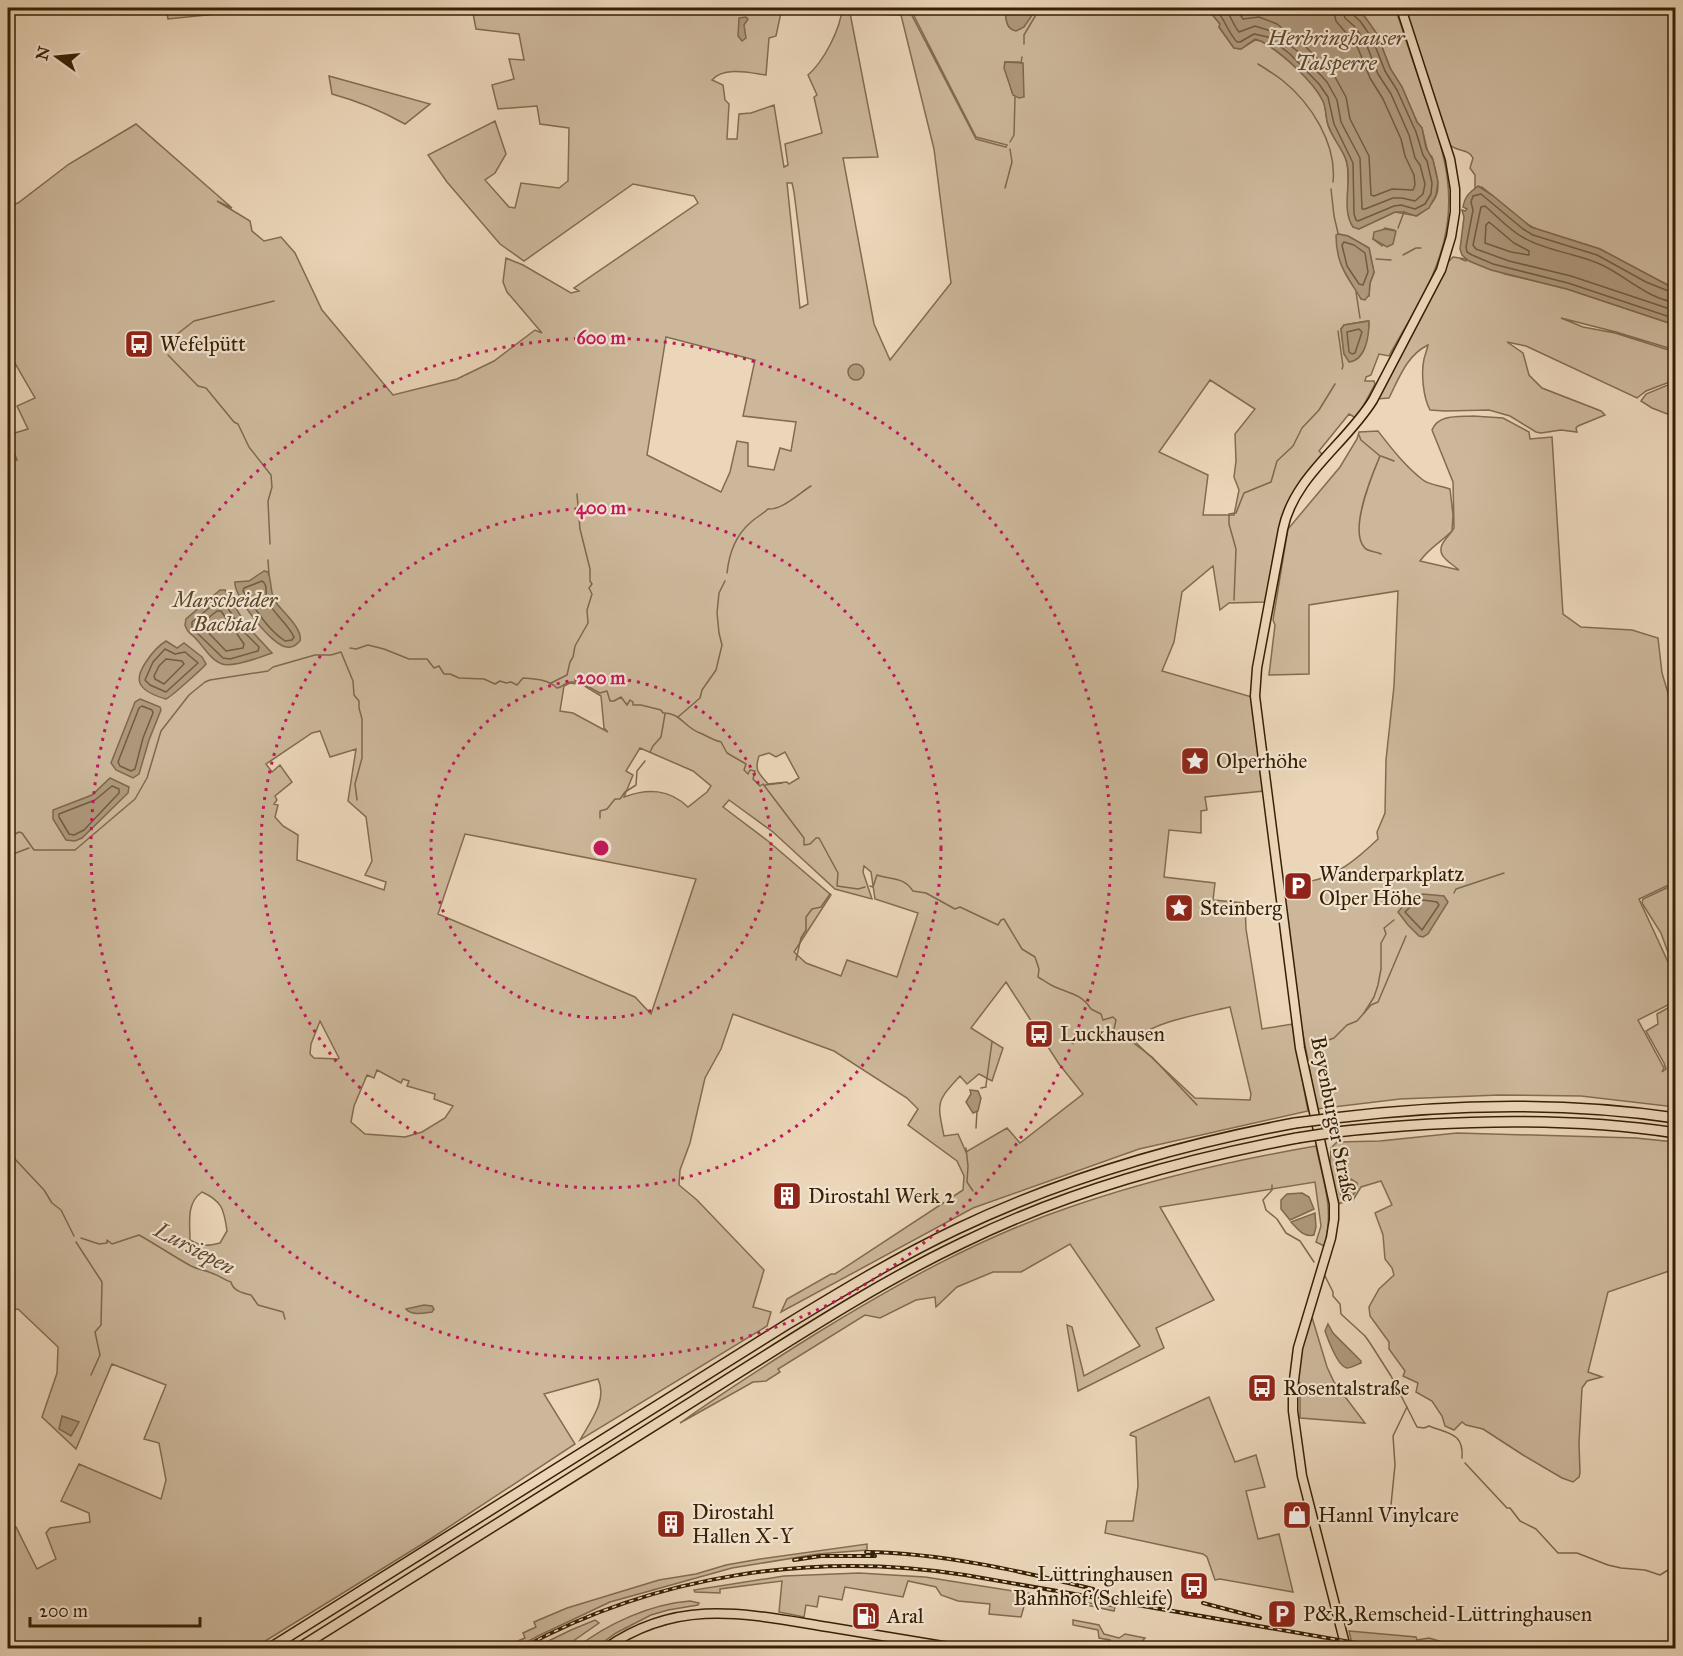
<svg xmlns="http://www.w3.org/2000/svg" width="1683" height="1656" font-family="'IM FELL Great Primer',serif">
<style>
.green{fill:#ccb79a;stroke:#826c4e;stroke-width:1.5;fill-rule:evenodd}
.water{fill:#ae987b;stroke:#7e684b;stroke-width:1.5}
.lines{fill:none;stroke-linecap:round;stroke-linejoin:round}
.shore{stroke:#725c3f;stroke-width:1.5}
.stream{stroke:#7e684b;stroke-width:1.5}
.major-casing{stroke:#372003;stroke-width:11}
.highway-casing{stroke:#372003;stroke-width:12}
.major{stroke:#ebd6b9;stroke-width:8}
.highway{stroke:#ebd6b9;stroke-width:9}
.rail-casing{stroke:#372003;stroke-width:4}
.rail{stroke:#f2e4d2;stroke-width:1.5;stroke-dasharray:4.5;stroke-linecap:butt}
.highway-bridge-casing{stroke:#372003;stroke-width:12;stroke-linecap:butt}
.highway-bridge{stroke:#ebd6b9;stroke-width:9}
.ring{fill:none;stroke:#c2185b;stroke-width:3;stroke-dasharray:3 6}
.labels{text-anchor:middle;stroke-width:4.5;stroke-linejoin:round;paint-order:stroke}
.poi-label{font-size:21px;fill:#372003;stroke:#f2e4d2;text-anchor:start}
.park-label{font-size:21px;font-style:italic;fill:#5c4629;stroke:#f2e4d2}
.street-label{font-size:21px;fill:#372003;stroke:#f2e4d2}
.water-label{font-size:22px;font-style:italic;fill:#614a2d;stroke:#f2e4d2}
.centre{fill:#c2185b;stroke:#f2e4d2;stroke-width:3}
.ring-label{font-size:18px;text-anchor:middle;font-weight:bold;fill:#c2185b;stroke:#f2e4d2;stroke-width:4.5;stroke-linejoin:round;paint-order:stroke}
</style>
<rect width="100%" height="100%" fill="#ebd6b9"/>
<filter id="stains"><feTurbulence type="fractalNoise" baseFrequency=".00333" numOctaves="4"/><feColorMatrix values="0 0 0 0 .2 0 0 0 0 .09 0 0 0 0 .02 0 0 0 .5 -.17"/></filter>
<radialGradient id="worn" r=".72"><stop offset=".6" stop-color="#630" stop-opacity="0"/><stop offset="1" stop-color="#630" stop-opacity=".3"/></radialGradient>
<g class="green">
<path d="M166,8H276L168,19Z"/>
<path d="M472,8H782L776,36L769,38L766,75C751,73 724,66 712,80L723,85L725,100L729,104L727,139H737L739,114L751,113L774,105L784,167L788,165L785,144L822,133L814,97L817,95L808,75C824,61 841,28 842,8H908L976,139L1006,147L1007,145L976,137L910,8H1005C1006,18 1005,33 1020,29L1037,8H1201L1212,14L1220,24L1219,27L1234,48L1241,49L1255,40L1261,41C1282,53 1313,79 1323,101C1327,110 1325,119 1329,128C1334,140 1345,151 1347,164C1351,185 1342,209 1354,227L1359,229L1395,212L1417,216C1444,198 1440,186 1432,157L1428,153L1422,128L1417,122L1402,87L1391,70L1377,34L1365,17L1352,8H1395C1405,36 1414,65 1424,94C1444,151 1460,198 1439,258C1428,292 1406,325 1389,356L1379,354L1371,375L1366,377L1365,381H1374L1375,384L1359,414L1356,418L1349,414L1319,451L1324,456L1293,494L1285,508L1265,602L1229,603L1220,610L1213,566L1182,592L1174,642L1162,671L1252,697L1264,791L1205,797L1207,810L1201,811V833L1169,830L1164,877L1215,883L1213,900L1245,903L1246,929L1262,1029L1292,1024L1308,1111L1139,1149L973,1208L781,1312L787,1299L831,1274H835L963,1190L964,1176L957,1161L908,1125L918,1109L907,1098L834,1051L733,1014L721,1049L705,1078L690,1143L680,1170L679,1185L697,1200L764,1270L753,1307L771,1312L767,1326L580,1440C590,1422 608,1400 598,1379L544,1394L575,1444L432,1538L254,1648H8V1525L16,1527L37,1569L56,1559L46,1533L50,1528L90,1522L89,1513L61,1501L79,1464L161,1499L166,1480L159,1443L144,1439L166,1385L112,1364L76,1449L42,1417L57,1373L58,1347L18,1309L8,1311V461L17,460L8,435L28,429L17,406L35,398L8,351V199L12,205L18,203L69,164L136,124L232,208L217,201L250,221L252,231L264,241L281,237L295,253L322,310L393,395L457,379L494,361L535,330L542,333L507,292L503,282L506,258L523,265L571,293L579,291L574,288L698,203L694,196L633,184L524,261L500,244L447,182L428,155L495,121L506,154L495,173L485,180L509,207L515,208L521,183L559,188L568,181L569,128L540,124L537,106L498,109L492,85L514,79L509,59L524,60L519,34L476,29ZM850,13L901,15L934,149L951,283L890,360L874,324L843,158L878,157ZM1005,62H1019L1012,93C1011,82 1003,72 1005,62ZM787,183H792L794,192L808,304L800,308ZM1385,228L1394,230L1382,246L1373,239ZM1338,234L1348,236L1369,248L1374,273L1370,283L1369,296L1358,293C1343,272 1337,261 1338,234ZM1367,321L1369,323C1368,335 1366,349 1358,358L1344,354L1341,329L1344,325ZM666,337L755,360L743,416L796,422L791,451L780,448L774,470L748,466V443L737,441L730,472L721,492L647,455ZM1210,380L1255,409L1235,434L1236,461L1234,477L1239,490L1234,515H1203L1208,475L1159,452ZM570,683L583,685L601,696L604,728L608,732L573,713L560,711L564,686ZM320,731L330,757L356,749L348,801L366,817L372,861L365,875L386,882L384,890L297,860L298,835L283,826L275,817L278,805L274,804L277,800L275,796L292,782L280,765L272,772L266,764L312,733ZM640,748L693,771L711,786L707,792L688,807C669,789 648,788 624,797L633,775L626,771ZM785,752L799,778L789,784L787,782L768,784C759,773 754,771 759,756L769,753L776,757ZM729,800L773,832L835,889L872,899L863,872L864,866L871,872L875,899L918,913L897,977L847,960L841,976L806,963L794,952L831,895L768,841L723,807ZM465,834L696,879L651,1014L635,997L438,914ZM1006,982L1059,1064L1083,1094L1020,1143L1007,1128L966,1152L958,1134L944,1136C937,1102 936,1102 960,1076L967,1084L979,1074L992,1081L1003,1048L971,1028ZM1230,1007L1251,1094L1250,1100L1195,1098L1134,1041C1150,1022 1205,1013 1230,1007ZM320,1021L339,1058L338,1059L314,1058L310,1054L311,1044ZM377,1070L401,1083L403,1079L409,1081L407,1086L435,1094L434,1099L453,1106L445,1118L422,1132L405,1137L365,1134L351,1122L354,1106L367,1075L374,1078ZM202,1192C222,1201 224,1209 227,1231L220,1243C208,1246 202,1247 190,1240C190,1222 186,1203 202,1192Z"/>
<path d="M1404,8H1675V289L1600,249L1536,229L1527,224L1482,187L1475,188V175L1470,168L1473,158C1468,148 1456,152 1449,144Z"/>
<path d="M329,76L430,104L405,124C382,111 358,101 332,94Z"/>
<path d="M1453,257L1466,259L1505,274L1567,289L1675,325V350L1616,332L1561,318L1583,327L1615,333L1675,352V380L1646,391L1637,398L1526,346L1507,342L1523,353L1529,375L1542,388L1601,411L1605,415L1578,426L1576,428L1577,432L1561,430L1541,433L1536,432L1510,416L1489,410L1445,411L1430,410C1423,397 1421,373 1424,359C1425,355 1427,350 1428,345C1407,355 1399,378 1389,398L1377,399L1447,263Z"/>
<path d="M1675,382V417L1652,408L1641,401L1646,394Z"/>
<path d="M1473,416L1503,418L1529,432L1530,439L1552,437L1563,614L1581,627L1632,630L1658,638L1662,673L1675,716V882L1639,899L1674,975L1675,991L1672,1003L1638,1020L1664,1068L1662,1072L1666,1069L1664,1063L1646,1031L1658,1024L1657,1014L1675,1004V1107L1581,1096L1499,1095L1400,1099L1317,1109L1297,1002L1282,888L1285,884L1289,883L1290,890L1307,889V882C1336,877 1357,859 1378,839L1377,832L1385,813L1386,760L1394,686L1398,591L1309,605V674L1269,675L1275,625L1273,620L1288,529L1340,467L1357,439L1359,432L1378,431C1392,449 1405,466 1423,480C1429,485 1442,486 1450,489L1453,515L1452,531C1441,542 1429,548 1420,561L1459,570C1450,562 1433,555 1445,540C1448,535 1451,534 1454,528L1453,482L1432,430C1438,414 1459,417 1473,416Z"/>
<path d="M1675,884V972L1661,933L1642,903L1643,899Z"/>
<path d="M1457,1133L1636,1138L1675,1142V1269L1608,1292L1588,1372L1602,1377L1587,1381L1582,1388L1579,1443L1580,1473L1579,1477L1573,1482L1562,1478L1523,1455L1483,1429L1466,1425L1462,1422L1454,1430L1445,1426L1442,1416L1432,1401L1416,1392L1418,1383L1403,1376L1405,1371L1389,1349V1342L1370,1316L1369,1307L1379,1289L1394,1275L1392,1268L1385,1259L1383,1235L1375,1213L1392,1205L1381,1181L1361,1187L1353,1200L1337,1204L1330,1167L1331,1148L1337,1142L1380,1141Z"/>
<path d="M1316,1146C1323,1181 1335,1211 1324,1246L1316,1242L1321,1226L1315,1182L1160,1207L1214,1300L1156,1328L1164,1348L1078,1391L1067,1325L1072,1327L1084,1376L1140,1346L1070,1244L1021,1272H993L957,1287L936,1307L935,1297L916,1300L880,1318L865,1315L778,1369L780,1372L766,1381L753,1382L680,1423C722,1393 766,1365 809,1338C893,1286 980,1237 1073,1206C1152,1179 1234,1160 1316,1146Z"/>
<path d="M1311,1314L1327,1367L1334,1382L1365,1423L1300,1418V1383L1298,1382C1299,1358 1304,1336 1311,1314Z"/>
<path d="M1209,1397L1235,1462L1256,1455L1265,1487L1246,1491L1258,1539L1279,1534L1293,1592L1220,1579L1215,1580L1207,1557L1203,1554L1105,1533L1107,1521H1133L1138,1486L1136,1437L1130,1435L1131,1433Z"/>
<path d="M867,1544V1550L818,1554L732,1568L610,1602L538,1636L516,1648H501L525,1638L523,1633L536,1627L534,1622L567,1608L659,1580L696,1574L726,1565L760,1559Z"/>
<path d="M859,1573L925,1577L1115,1607L1114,1611L1060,1599L1059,1601L1027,1596L1021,1617L989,1614L990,1604L958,1601L941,1595L936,1587L908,1581L903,1597L845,1587L842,1600L819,1596L817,1607L806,1605L804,1617L779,1612L782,1581L720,1589V1593L695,1592L694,1590L784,1576Z"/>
<path d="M690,1601L699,1603L698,1605L668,1610L651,1615L616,1633L595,1648H576C607,1624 650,1604 690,1601Z"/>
<path d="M595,1620L599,1623L563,1648H534L571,1630Z"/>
<path d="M1073,1620L1099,1625L1104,1634L1119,1638L1125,1634L1145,1638L1139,1645L1124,1643L1122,1647L1110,1643V1640L1099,1638L1098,1630L1073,1625Z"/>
<path d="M1349,1631L1416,1637L1417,1640L1429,1638L1463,1648H1353Z"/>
</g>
<g class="water">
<path d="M1005,8H1037L1024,27L1016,31C1005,29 1006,17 1005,8Z"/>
<path d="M1201,8H1352L1365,17L1377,34L1390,68L1402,87L1417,122L1422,128L1426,148L1433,160L1438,182L1436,195L1429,208L1416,216L1404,212H1395L1359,229L1353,227C1342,211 1350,187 1348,169C1347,153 1334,142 1329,127C1325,119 1327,110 1323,101C1313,81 1281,52 1261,41L1255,39L1241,49L1234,48L1219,27L1220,24L1210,12Z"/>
<path d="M739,18L746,17L748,19L744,25L746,38L742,41L738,36Z"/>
<path d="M1005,62L1023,63L1024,97L1019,98L1013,95L1004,68Z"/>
<path d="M1478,186L1492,195L1531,227L1600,249L1675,289V325L1567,289L1491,270L1469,261L1462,255L1460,249L1464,217L1462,210L1465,211L1467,209L1463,207C1465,196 1469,193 1478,186Z"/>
<path d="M1385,229L1396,231L1393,244L1387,247L1373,239L1374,232Z"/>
<path d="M1338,234L1348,236L1369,248L1374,272L1370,283L1369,295L1365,300L1361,299C1347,275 1336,265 1336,235Z"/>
<path d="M1369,321C1369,336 1366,360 1349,362L1344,354L1341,329L1344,325Z"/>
<circle cx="856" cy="372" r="8"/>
<path d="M264,571L268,572C272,582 270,593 275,601C282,612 303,628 300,641C296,645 293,648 287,647C272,647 233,595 235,582L249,581Z"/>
<path d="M220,590H225L246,625L272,653C261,657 233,668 222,664C212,661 204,648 198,641C192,633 188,635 185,625L186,619Z"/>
<path d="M166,641L177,648L184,643L202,657L206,664C203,668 171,697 166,699C159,697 145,692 141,685C133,673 156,647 166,641Z"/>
<path d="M140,699L160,707L161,710L149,740L139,774L133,778L116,770L111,763L135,702Z"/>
<path d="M110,778L129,787L128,793L82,838L75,841L66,840L53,819V810L92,795Z"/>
<path d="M1423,894L1444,896L1448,902L1428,934L1423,937L1419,936L1408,925L1398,912L1408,900Z"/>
<path d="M970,1090L978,1091L981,1098L978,1111L973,1113L966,1102L971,1094Z"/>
<path d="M1343,1179H1351L1357,1183C1358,1189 1353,1197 1347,1199L1341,1196C1340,1190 1337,1184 1343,1179Z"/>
<path d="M1302,1193L1309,1197L1314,1209L1290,1220L1281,1209V1200L1287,1194Z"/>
<path d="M1315,1213L1316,1227L1314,1235C1304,1238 1298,1229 1291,1222Z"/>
<path d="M424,1305L432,1306L434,1309L432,1312C424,1313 412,1316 406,1309Z"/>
<path d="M1328,1324L1333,1333L1361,1361V1363C1358,1364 1351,1368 1347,1368C1337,1366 1328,1339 1325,1331Z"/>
<path d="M62,1416L79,1422L71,1436L59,1429Z"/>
</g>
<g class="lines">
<g class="shore">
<path d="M1215,8C1225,19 1227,31 1237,42H1240L1254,34L1268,37L1290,54L1319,84L1328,97L1334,124L1353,163L1354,214L1356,220L1358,221L1394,206L1401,205L1415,209L1425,204L1431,194L1432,183L1427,161L1423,155L1416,132L1397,90L1385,71L1372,38L1360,21L1351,13L1350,8"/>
<path d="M1225,8C1231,16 1233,25 1239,32L1255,26L1271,31L1300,53L1327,82L1337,100L1341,122L1360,158L1362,209H1365L1393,198H1402L1415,201L1423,194L1425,184L1420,165L1415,158L1409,135L1391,94L1378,74L1365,41L1354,26L1345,18L1342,8"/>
<path d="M1236,8L1243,19L1259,17L1277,24L1306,47L1335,77L1346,97L1350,119L1369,156L1371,195L1374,196L1392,189L1413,190L1415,185L1414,175L1405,156L1401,139L1383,99L1370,78L1357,46L1336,21L1333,8"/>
<path d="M1489,222L1514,243L1529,251V255L1511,252L1485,243L1486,225Z"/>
<path d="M1344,242L1354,245L1365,253L1368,272L1363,285L1359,284L1347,266L1342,245Z"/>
<path d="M1676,294L1646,282L1597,255L1533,235L1523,229L1481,194L1473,196L1471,202L1473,210L1466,247L1467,252L1472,255L1493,264L1568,283L1676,319"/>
<path d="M1676,302C1651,301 1624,275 1602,265C1577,253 1548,252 1524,238C1509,230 1498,217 1485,206L1481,207L1473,245L1476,249L1509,261L1571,276L1676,311"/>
<path d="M1359,329L1362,332L1355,353L1352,354L1349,352L1347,332Z"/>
<path d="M262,581C269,585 264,594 268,602C275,615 288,624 294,637L292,640L285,641C266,628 256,609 243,591L244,588Z"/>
<path d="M220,599L223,600L241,629L259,647L258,651L230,659L223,658L192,628V622Z"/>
<path d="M217,611H221L244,644L243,648L226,651L202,626L203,622Z"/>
<path d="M165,649L175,654L185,652L198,663L166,692L150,685L145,680L153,662Z"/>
<path d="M166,659L182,661L184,664L164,684L155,679L154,676L159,666Z"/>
<path d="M142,706L152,710L153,713L143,738L135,769L131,771L120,766L118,762L139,708Z"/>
<path d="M112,786L119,789V793L84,830L74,835L69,834L59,817V814L95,800Z"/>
<path d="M1423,900L1437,902L1439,905L1422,930L1405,912L1412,905Z"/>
</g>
<g class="stream">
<path d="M1024,44V35L1037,13"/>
<path d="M1021,63L1022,57"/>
<path d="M1258,64C1266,69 1274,74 1282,80C1311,103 1337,144 1333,182"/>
<path d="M1010,142L1014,135L1015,97"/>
<path d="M1005,188L1012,162L1010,149"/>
<path d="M1331,189L1334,216L1338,233"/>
<path d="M1398,228L1404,212"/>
<path d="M1403,255L1416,248H1421"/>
<path d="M1376,259L1391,260"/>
<path d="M1461,259L1466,261L1467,259"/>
<path d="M1356,292L1360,318"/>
<path d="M1338,331L1343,366L1342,369"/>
<path d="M176,335L194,321L274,301"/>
<path d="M168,355L198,386L206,388L234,422L238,424L249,447L271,475L272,487L268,501L270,544"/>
<path d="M1359,435L1361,440L1380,456C1372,475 1349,529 1364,547C1367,552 1376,551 1381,554"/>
<path d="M1381,456L1394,461"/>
<path d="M268,560L269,575"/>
<path d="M727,573C729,554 735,536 750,523C755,518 763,514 768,509C782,510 798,494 811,486"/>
<path d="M1234,600L1236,549L1229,524V514L1236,513L1244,493L1271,482L1277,461L1293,446L1302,428L1319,410L1335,384"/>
<path d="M350,648L356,649L368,645L384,649L409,659H427L434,668L439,666L444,674H450L459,678L484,679L495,684L500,681L506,683L511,682L517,685L523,678C534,679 548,679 557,688C564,687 564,682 571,682C582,681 590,688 600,693L607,691L610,701H614L621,697L627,705L630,700L633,702V705H641L661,710L663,713C680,712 685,728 700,733C707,736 713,740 721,742L727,753L746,764L744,770L748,774L750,770L755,771L753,779L760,786L763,784L804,838V845L810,844L816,838H819L838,873L837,886L858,889L865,887"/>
<path d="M551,683L567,675L570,662L573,657L575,646L588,623L587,610L592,594L589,588L592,584L590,581V569L580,529L577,494"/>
<path d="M678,717L700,698L702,690L716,670L722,645L719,633L717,613L719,593L725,581"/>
<path d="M650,752L653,746L661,737L665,714"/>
<path d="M765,785L782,783"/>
<path d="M600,818V811L607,809L615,799H620L625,792L636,785L637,771L645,761"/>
<path d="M8,838L19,832L22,833L34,850H75L135,799L147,778L161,731L189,695L205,682L210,680L268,671L273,667L315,655H331L341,652L353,681L354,695L359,701V708L362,719V758L355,784L357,800"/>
<path d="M8,856L29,848"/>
<path d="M870,886L873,887L877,875C891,880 903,876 913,891L926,893L955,909L960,907L998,925L1001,920L1004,919L1022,949L1035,957L1039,969L1038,977C1043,980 1047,983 1051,985C1069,994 1081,993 1091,1009L1101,1014L1103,1020L1113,1017L1116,1020L1114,1029"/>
<path d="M1454,893L1456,889L1504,873"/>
<path d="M796,960L801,938L806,930V917L812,909L821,907L830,894"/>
<path d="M1364,1013L1374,997L1378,985L1381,969V943L1386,934L1384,928L1394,920"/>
<path d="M1119,1032L1152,1057L1197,1105"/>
<path d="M1317,1044L1334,1038L1347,1025L1357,1021L1371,1005L1378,1002L1406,936"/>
<path d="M981,1088L986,1087V1085L992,1042"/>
<path d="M976,1128L977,1111"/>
<path d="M966,1148L968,1166L967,1182L973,1191"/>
<path d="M8,1156L14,1158L44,1190L52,1203L61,1210L74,1236"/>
<path d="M1272,1185V1190L1263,1200L1266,1210L1277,1219L1286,1233L1300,1241L1314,1262"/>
<path d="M81,1238L99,1244L107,1243V1240L112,1244L139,1235C157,1245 173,1256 191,1266C199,1270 206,1270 214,1274C220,1276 224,1280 231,1282C233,1291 243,1293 251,1295L258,1305L283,1312L285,1319"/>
<path d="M76,1242L102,1282L101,1325L95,1332L100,1355L91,1375"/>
<path d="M1325,1276L1333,1292V1296L1340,1304L1341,1314L1365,1336L1370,1343L1391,1376L1417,1427L1424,1428L1429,1426C1449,1434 1464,1433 1462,1458"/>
<path d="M1465,1463L1507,1508H1510L1520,1521L1536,1529L1558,1553H1577L1608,1565L1621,1568L1645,1570L1660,1575L1676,1565"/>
<path d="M1393,1519L1391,1505L1395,1465L1393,1436L1407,1407"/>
</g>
<g class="major-casing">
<g id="major">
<path d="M606,1648C679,1597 747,1614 828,1627C870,1634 912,1641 955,1648"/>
<path d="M1346,1648L1302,1476L1293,1411V1388L1298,1348L1331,1238L1334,1219V1204L1300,1048L1257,712L1255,696L1257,668L1283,529C1294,476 1346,444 1373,400L1441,270L1451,237L1455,212V189L1450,159L1401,8"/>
</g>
</g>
<g class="highway-casing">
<g id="highway">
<path d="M1334,1118C1447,1104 1562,1101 1676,1118"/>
<path d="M1336,1132C1448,1120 1563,1116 1676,1133"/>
<path d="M270,1648L786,1325C842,1291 898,1257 957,1229C1064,1178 1178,1145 1295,1123"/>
<path d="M299,1648C432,1565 565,1481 698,1398C785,1344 870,1287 962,1243C1068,1191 1181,1160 1297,1138"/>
</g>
</g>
<use href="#major" class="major"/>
<use href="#highway" class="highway"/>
<g class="rail-casing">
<g id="rail">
<path d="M866,1552C942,1553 1020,1571 1093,1589"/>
<path d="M794,1560L821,1556H875"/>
<path d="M1203,1603L1260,1618"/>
<path d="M522,1648C656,1575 814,1551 965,1575L1385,1648"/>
</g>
</g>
<use href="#rail" class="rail"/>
<g class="highway-bridge-casing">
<g id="highway-bridge">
<path d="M1295,1123L1334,1118"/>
<path d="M1297,1138L1336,1132"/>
</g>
</g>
<use href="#highway-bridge" class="highway-bridge"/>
</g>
<g class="ring">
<circle cx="601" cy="848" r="170"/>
<circle cx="601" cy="848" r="340"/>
<circle cx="601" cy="848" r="510"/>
</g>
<defs>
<g id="bus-square" transform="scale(1.5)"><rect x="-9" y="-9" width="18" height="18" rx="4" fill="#8f2418" stroke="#f2e4d2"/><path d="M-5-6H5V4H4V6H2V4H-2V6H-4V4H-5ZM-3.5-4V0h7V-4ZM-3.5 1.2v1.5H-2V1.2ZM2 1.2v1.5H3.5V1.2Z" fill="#fff"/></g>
<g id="sight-square" transform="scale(1.5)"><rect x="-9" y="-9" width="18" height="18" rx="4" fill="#8f2418" stroke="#f2e4d2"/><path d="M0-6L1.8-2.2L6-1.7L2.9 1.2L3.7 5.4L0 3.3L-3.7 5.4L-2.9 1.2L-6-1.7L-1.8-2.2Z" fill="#fff"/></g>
<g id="parking-square" transform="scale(1.5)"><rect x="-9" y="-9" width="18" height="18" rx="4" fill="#8f2418" stroke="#f2e4d2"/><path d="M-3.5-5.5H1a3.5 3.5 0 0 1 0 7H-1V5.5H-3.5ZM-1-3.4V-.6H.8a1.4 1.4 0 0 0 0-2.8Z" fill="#fff"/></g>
<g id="building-square" transform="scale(1.5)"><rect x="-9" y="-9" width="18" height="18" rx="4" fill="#8f2418" stroke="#f2e4d2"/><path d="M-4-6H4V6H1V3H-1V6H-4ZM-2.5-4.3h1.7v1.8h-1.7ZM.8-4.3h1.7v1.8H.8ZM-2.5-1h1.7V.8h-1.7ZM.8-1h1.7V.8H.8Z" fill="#fff"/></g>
<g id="shop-square" transform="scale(1.5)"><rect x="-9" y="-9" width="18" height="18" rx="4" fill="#8f2418" stroke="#f2e4d2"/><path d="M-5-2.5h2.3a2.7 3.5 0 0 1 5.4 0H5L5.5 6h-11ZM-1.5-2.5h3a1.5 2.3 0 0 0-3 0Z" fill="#fff"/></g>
<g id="fuel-square" transform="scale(1.5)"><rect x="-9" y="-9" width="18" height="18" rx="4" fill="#8f2418" stroke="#f2e4d2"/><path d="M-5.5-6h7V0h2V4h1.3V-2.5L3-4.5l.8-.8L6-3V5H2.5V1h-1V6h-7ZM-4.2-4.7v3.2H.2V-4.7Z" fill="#fff"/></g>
</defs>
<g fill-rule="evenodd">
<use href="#bus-square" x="139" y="344"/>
<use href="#sight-square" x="1195" y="761"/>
<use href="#parking-square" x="1298" y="886"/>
<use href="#sight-square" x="1179" y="908"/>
<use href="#bus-square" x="1039" y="1034"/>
<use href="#building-square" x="787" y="1196"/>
<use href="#bus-square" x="1262" y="1388"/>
<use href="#shop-square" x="1297" y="1515"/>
<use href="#building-square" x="671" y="1524"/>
<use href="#bus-square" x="1194" y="1586"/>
<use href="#parking-square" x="1282" y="1614"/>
<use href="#fuel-square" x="866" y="1616"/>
</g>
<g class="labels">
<g class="poi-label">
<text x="160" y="351">Wefelpütt</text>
<text x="1216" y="768">Olperhöhe</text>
<text x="1319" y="881">Wanderparkplatz<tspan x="1319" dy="24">Olper Höhe</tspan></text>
<text x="1200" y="915">Steinberg</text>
<text x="1060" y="1041">Luckhausen</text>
<text x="808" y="1203">Dirostahl Werk 2</text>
<text x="1283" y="1395">Rosentalstraße</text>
<text x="692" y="1519">Dirostahl<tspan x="692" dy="24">Hallen X-Y</tspan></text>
<text x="1318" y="1522">Hannl Vinylcare</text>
<text x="1173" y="1581" text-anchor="end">Lüttringhausen<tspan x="1173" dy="24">Bahnhof (Schleife)</tspan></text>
<text x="1303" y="1621">P&amp;R,Remscheid-Lüttringhausen</text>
<text x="887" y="1623">Aral</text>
</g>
<g class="park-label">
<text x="225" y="607">Marscheider<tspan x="225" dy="24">Bachtal</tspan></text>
</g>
<g class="street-label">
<text transform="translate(1334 1119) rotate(79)" y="7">Beyenburger Straße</text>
</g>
<g class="water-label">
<text x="1336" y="45">Herbringhauser<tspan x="1336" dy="25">Talsperre</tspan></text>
<text transform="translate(195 1248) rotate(28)" y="8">Lursiepen</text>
</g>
</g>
<circle cx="601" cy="848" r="9" class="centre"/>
<g class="ring-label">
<text x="601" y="344">600 m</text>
<text x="601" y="514">400 m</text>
<text x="601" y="684">200 m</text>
</g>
<rect width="1683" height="1656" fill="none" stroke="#ebd6b9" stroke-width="30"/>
<rect x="9" y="9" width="1665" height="1638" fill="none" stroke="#372003" stroke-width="3"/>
<rect x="15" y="15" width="1653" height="1626" fill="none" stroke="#372003" stroke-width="1.5"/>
<g transform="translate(57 57) rotate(285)" stroke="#f2e4d2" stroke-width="4.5" paint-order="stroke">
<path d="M0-4.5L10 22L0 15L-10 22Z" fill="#372003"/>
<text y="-9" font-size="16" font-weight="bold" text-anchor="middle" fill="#372003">N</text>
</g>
<path d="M30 1617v9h170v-9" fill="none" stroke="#372003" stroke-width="3"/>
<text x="39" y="1617" font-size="18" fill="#372003" stroke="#f2e4d2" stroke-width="4.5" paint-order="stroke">200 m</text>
<rect width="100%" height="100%" filter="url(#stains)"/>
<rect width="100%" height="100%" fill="url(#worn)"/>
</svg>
